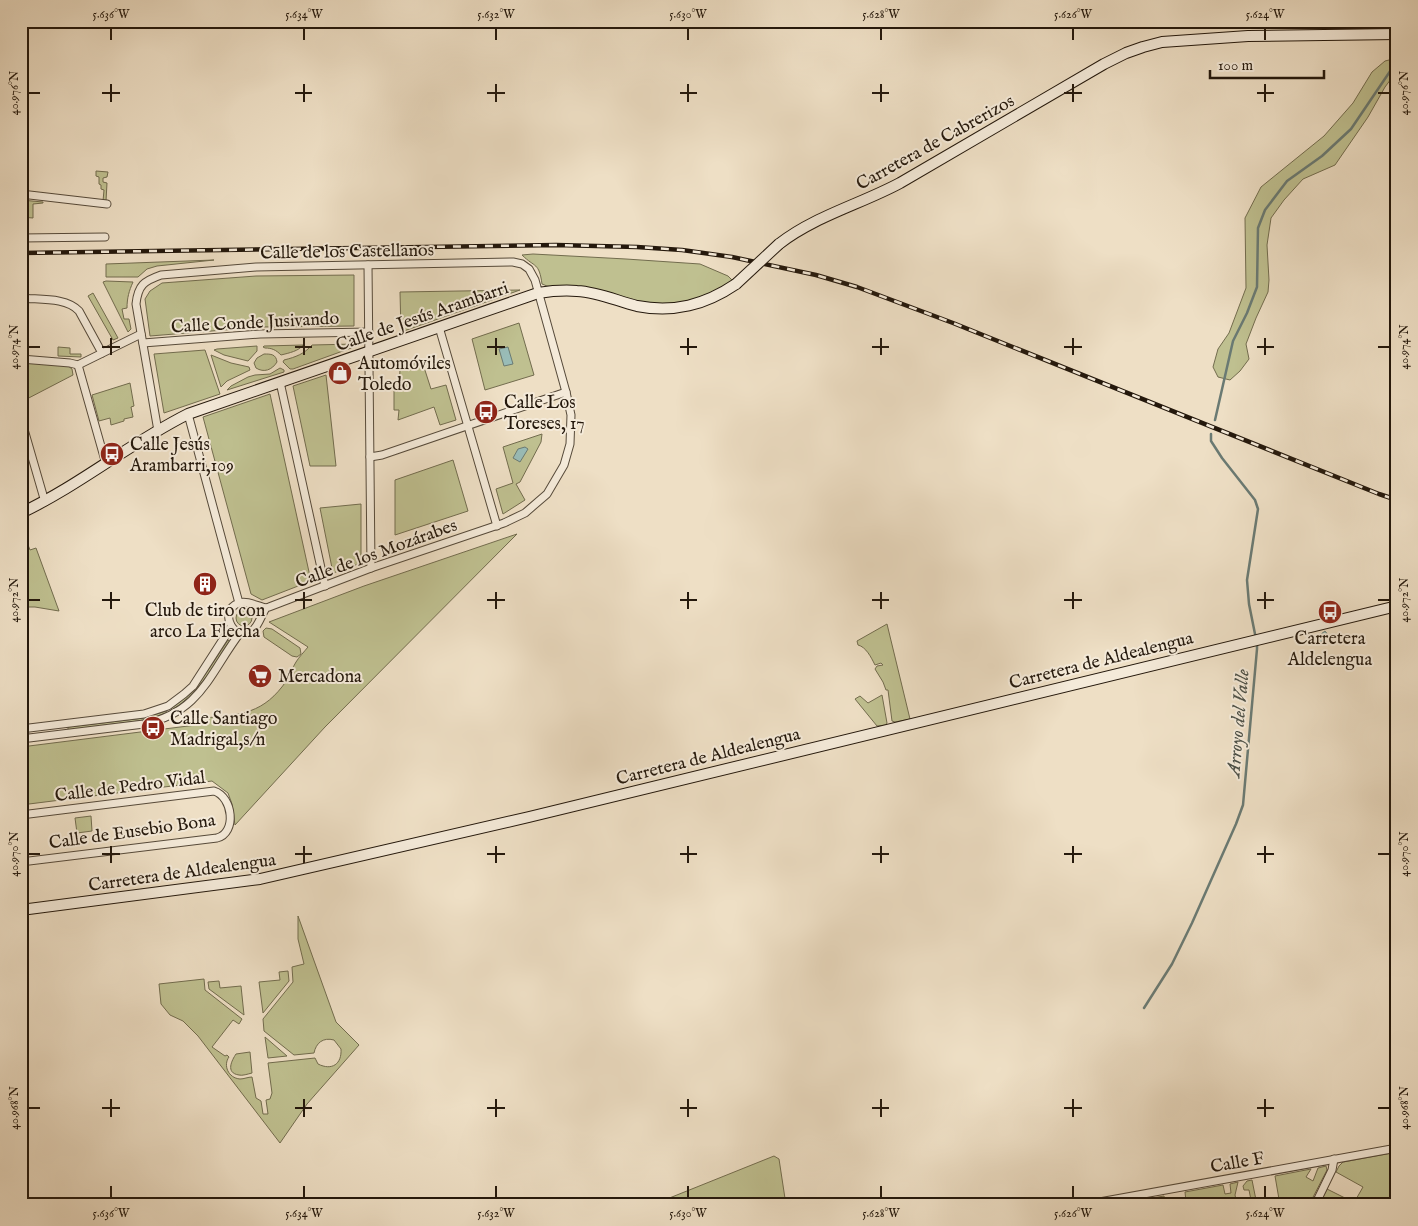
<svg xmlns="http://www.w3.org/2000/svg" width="1418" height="1226" font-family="'IM FELL English',serif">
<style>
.green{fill:#bfc090;stroke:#726c4e}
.water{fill:#99bcb7;stroke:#6a7a73}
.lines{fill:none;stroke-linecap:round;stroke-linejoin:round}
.stream{stroke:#6a7a73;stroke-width:2.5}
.street-casing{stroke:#564a3a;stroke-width:9}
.secondary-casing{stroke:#24180c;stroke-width:12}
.street{stroke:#f4ead9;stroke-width:7}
.secondary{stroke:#f4ead9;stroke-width:10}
.rail-casing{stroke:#24180c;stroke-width:4.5}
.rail{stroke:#f4ead9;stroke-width:2.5;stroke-dasharray:8;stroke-linecap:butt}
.secondary-bridge-casing{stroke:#24180c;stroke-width:12;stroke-linecap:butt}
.secondary-bridge{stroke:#f4ead9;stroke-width:10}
.ticks{fill:none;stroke:#24180c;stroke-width:2}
.labels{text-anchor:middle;stroke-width:4;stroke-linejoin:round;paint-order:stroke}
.street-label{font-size:18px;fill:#24180c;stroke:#f4ead9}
.poi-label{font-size:18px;fill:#24180c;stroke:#f4ead9;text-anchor:start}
.water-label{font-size:19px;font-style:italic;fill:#4d5148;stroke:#f4ead9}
.neatline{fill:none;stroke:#24180c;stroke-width:2}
.ticks-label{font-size:12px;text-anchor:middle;fill:#24180c}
</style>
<rect width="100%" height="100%" fill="#eedfc5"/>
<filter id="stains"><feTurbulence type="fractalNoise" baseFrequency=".004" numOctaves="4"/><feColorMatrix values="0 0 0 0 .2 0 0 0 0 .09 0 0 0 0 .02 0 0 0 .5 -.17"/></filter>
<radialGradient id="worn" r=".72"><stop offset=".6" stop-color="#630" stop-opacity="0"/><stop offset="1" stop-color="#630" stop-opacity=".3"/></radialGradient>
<g class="green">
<path d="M1397,58V71L1385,87L1368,117L1335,165L1303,179L1284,200L1271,218L1267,245L1269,280L1268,292L1256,318L1246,344L1249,359L1240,371L1230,380L1218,377L1213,367L1218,349L1229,333L1246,288L1245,218L1261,187L1324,136L1353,103L1372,72L1385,61Z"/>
<path d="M96,171L108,172L107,177L103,178V182L107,183L106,201H103L104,190L101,189V185L99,184V177L96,176Z"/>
<path d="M21,200L43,202V203L33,204V218L21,217Z"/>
<path d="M533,254L626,259L700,264L728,276L733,281L701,298L673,304H655L547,286L542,284C539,262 535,268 522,255Z"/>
<path d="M214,260L157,266L147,269L138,277H106V264Z"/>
<path d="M354,275V326L261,327L150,336L145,299L150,291L162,283L256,276Z"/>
<path d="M106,281L133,282C129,291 127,298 127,308L122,309L124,319H129L131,329L128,332L103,282Z"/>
<path d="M520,290L401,332L400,292Z"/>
<path d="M93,293L118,338L113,340L88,296Z"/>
<path d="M519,323L534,375L485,390L472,339Z"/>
<path d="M355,344L354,347L293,369H290L283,362L284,360C296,357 304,354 312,345Z"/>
<path d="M303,345C299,351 289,353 281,355C276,350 272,348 265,348L263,347L264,346Z"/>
<path d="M257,346V351L248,361L224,355L214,350L217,349Z"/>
<path d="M58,347L70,348V354H81V357L58,356Z"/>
<path d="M205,350L220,394L164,413L154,354Z"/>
<path d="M264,354C271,354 276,354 277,362C272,370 264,373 256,368L254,363L257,358Z"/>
<path d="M211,355L231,363L249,367L250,370L227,381L221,387Z"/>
<path d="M422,361L431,389L446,385L456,420L440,425L434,407L398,420L399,410H394V391L399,390L400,369Z"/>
<path d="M21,362L68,366L72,369L73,375L21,402Z"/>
<path d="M280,368L284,370V372L227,390L231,386L248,377L255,375L270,374Z"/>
<path d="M326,375L336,466H310L293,386Z"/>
<path d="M130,383L134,406L131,407L133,417L124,419V421L111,425L110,418L99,421L92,395Z"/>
<path d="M270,394L311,581L262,600L251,594L203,417Z"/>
<path d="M542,434L541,442L520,482L516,484L525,500L503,514L496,489L513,483L503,447Z"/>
<path d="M453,460L468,511L395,535V480Z"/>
<path d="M361,504V563L333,573L320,508Z"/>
<path d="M23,532L30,550L36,548L59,611L35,607H21V533Z"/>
<path d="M517,534L325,727L235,825L232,804L228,793L212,781L21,805V747L196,725L203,718C241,715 264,714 287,680C291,674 292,668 296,662C299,657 304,652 308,647L269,622L364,586Z"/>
<circle cx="244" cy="618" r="8"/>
<path d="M887,624L910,719L895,722L892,721L888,690H886L883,682L875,669L877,666L883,665L881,663L875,665C871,657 866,647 858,645L857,641Z"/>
<path d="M266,628L272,629L300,648L301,654L297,657L292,656L264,637L263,631Z"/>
<path d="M228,640L230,642C213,667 199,693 172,710L171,708C197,692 211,665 228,640Z"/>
<path d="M882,695L887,723L886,725L877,726L855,699L860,696L868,703Z"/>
<path d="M166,711L167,713L153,718L138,721L68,730V727L144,718Z"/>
<path d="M91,816L92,831L77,833L75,818Z"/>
<path d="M298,916L336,1022L359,1045L307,1104L280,1143L198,1036L183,1021L170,1015L161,1004L159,984L204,979L205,990L242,1019L239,1024L233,1020L212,1047L225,1056L227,1055L229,1057C223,1065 228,1078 240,1079C244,1079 248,1077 252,1077L256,1098L261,1101L263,1114H268L266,1100L270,1099L272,1093L268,1063L315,1058L318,1064C332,1071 342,1064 341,1049L334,1040C323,1037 316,1043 314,1053L294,1055L264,1031L263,1019L293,982L292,967L304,964L298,939Z"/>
<path d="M288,971L289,981L263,1013L259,982L280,980L279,972Z"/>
<path d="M219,981L220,988L241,986L244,1015L209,989L208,982Z"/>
<path d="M265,1037L287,1056L268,1058Z"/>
<path d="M250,1052L252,1073C248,1074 242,1076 239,1075C225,1073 232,1060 236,1054Z"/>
<path d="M1397,1152V1205H1377L1368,1200L1355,1201L1363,1187L1336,1172L1339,1166L1343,1162Z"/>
<path d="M774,1156L779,1159L786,1205H652Z"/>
<path d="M1326,1166L1327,1170L1309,1205H1280L1275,1176L1311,1169L1306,1177L1313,1181L1318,1168Z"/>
<path d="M1252,1180L1257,1205H1252L1249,1190H1244L1243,1186L1247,1181Z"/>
<path d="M1238,1182L1235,1195L1237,1205H1179V1203L1186,1202L1185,1192L1223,1185L1225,1194L1231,1193L1230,1184Z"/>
<path d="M1327,1189L1355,1203L1366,1204L1344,1205L1333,1199L1329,1205L1321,1201Z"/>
<path d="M1164,1196L1166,1205H1148L1147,1199Z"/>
</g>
<g class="water">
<path d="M508,347L513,364L504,366L499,349Z"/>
<path d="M525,447L528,449L520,462L513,458L518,449Z"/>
<path d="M1325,631L1329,636L1317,645L1313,640Z"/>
</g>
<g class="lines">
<g class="stream">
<path d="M1215,420L1233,341L1247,313L1257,287L1258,228L1265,210L1287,181L1322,156L1351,129L1397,61"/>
<path d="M1211,434V441L1222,458L1255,500L1258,509L1247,580L1249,604L1256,639"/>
<path d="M1144,1008L1172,964L1192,923L1236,824L1243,805L1257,649V644"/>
</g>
<g class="street-casing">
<g id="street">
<path d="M21,194L107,204"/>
<path d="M21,238L105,237"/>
<path d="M368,265L371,568"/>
<path d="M21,298C39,300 66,297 79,311L102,353"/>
<path d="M439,327L497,526"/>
<path d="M143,343L260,334L369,332"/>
<path d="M21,359L70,363L78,365L141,334"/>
<path d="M78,365L106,464"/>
<path d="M280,382L325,586"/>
<path d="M188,414L239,603"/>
<path d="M21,419L45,502"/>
<path d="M158,431L136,304C138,285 144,281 161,275L256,267L513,262L522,264L529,269L535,280L566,392L571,415L570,444L564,465L547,494L525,513L504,523L371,568L269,607L266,608C259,607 247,600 239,603C216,611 236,646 254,629C259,624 262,614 266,608"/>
<path d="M370,457L382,455L566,392"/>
<path d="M21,729L144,714L168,706L184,694L193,686L231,627"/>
<path d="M21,739L144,724C201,712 209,674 240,633"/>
<path d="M21,815L214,791C233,797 237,833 217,838L21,862"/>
<path d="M1083,1205L1397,1148"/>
<path d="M1315,1205L1332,1170L1334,1159"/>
</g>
</g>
<g class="secondary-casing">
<g id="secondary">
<path d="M779,244C815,216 861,204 900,183L1104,64L1126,53L1143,47L1162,42L1248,36L1397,34"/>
<path d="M21,513C80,485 130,443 188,414L538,293C551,291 564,290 577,291C598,292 617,301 637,306C674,313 705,305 736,284"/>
<path d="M21,910L260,879L529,817L1397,606"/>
</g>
</g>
<use href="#street" class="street"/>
<use href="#secondary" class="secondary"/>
<g class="rail-casing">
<g id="rail">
<path d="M21,21H22"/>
<path d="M21,253L556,245L637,247L682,250L732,257L816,275L857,287L953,323L1379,494L1397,500"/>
</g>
</g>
<use href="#rail" class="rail"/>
<g class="secondary-bridge-casing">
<path id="secondary-bridge" d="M736,284L779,244"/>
</g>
<use href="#secondary-bridge" class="secondary-bridge"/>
</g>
<path class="ticks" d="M111,28V40M304,28V40M496,28V40M688,28V40M881,28V40M1073,28V40M1265,28V40M111,84V102M304,84V102M496,84V102M688,84V102M881,84V102M1073,84V102M1265,84V102M28,93H40M102,93H120M295,93H312M487,93H505M680,93H697M872,93H889M1064,93H1082M1257,93H1274M1378,93H1390M111,338V355M304,338V355M496,338V355M688,338V355M881,338V355M1073,338V355M1265,338V355M28,347H40M102,347H120M295,347H312M487,347H505M680,347H697M872,347H889M1064,347H1082M1257,347H1274M1378,347H1390M111,592V609M304,592V609M496,592V609M688,592V609M881,592V609M1073,592V609M1265,592V609M28,600H40M102,600H120M295,600H312M487,600H505M680,600H697M872,600H889M1064,600H1082M1257,600H1274M1378,600H1390M111,846V863M304,846V863M496,846V863M688,846V863M881,846V863M1073,846V863M1265,846V863M28,854H40M102,854H120M295,854H312M487,854H505M680,854H697M872,854H889M1064,854H1082M1257,854H1274M1378,854H1390M111,1099V1117M304,1099V1117M496,1099V1117M688,1099V1117M881,1099V1117M1073,1099V1117M1265,1099V1117M28,1108H40M102,1108H120M295,1108H312M487,1108H505M680,1108H697M872,1108H889M1064,1108H1082M1257,1108H1274M1378,1108H1390M111,1186V1198M304,1186V1198M496,1186V1198M688,1186V1198M881,1186V1198M1073,1186V1198M1265,1186V1198"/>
<defs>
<g id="shop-disc" transform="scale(1.25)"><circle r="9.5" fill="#8f2418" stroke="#f4ead9"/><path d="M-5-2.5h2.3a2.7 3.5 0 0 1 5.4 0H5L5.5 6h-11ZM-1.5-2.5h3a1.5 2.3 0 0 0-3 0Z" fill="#fff"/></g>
<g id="bus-disc" transform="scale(1.25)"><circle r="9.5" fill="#8f2418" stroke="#f4ead9"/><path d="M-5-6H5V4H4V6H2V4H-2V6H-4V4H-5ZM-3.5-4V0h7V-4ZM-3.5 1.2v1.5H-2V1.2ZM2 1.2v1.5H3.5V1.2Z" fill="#fff"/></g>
<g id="building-disc" transform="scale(1.25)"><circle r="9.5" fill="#8f2418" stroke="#f4ead9"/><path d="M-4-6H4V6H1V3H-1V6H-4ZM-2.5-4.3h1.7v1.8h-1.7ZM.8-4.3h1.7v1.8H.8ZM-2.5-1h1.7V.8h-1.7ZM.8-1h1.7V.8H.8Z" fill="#fff"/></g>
<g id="supermarket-disc" transform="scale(1.25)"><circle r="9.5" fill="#8f2418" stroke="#f4ead9"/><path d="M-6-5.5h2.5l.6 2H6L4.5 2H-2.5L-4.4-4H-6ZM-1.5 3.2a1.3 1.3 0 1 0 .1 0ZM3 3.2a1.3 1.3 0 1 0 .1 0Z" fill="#fff"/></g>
</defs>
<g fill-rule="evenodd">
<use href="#shop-disc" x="340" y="373"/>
<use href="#bus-disc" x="486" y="412"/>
<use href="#bus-disc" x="112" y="454"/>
<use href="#building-disc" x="205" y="584"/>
<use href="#bus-disc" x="1330" y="612"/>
<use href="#supermarket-disc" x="260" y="676"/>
<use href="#bus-disc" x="153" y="728"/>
</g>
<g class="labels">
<g class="street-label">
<text transform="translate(935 142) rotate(-29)" y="6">Carretera de Cabrerizos</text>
<text transform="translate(347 251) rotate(-1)" y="6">Calle de los Castellanos</text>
<text transform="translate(422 316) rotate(-19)" y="6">Calle de Jesús Arambarri</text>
<text transform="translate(255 322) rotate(-3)" y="6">Calle Conde Jusivando</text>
<text transform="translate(376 553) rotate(-20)" y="6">Calle de los Mozárabes</text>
<text transform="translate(1101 660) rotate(-14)" y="6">Carretera de Aldealengua</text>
<text transform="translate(708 756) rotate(-14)" y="6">Carretera de Aldealengua</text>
<text transform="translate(130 786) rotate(-7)" y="6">Calle de Pedro Vidal</text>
<text transform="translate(132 831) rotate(-8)" y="6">Calle de Eusebio Bona</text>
<text transform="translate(182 872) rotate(-8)" y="6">Carretera de Aldealengua</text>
<text transform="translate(1237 1162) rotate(-10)" y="6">Calle F</text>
</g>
<g class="poi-label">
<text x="358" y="369">Automóviles<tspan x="358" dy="21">Toledo</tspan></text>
<text x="504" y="408">Calle Los<tspan x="504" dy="21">Toreses, 17</tspan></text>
<text x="130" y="450">Calle Jesús<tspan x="130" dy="21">Arambarri,109</tspan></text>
<text x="205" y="616" text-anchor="middle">Club de tiro con<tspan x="205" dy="21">arco La Flecha</tspan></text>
<text x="1330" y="644" text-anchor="middle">Carretera<tspan x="1330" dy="21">Aldelengua</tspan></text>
<text x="278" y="682">Mercadona</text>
<text x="170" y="724">Calle Santiago<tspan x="170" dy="21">Madrigal,s/n</tspan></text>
</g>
<g class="water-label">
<text transform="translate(1237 723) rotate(-85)" y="7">Arroyo del Valle</text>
</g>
</g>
<rect width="1418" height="1226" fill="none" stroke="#eedfc5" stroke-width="55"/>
<path d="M1210 70v8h114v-8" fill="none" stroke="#24180c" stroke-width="2.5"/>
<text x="1218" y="70" font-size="15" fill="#24180c" stroke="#f4ead9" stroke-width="4" paint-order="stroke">100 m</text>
<rect x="28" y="28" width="1362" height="1170" class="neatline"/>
<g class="ticks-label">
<text x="111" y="18">5.636°W</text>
<text x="304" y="18">5.634°W</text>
<text x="496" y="18">5.632°W</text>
<text x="688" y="18">5.630°W</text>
<text x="881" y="18">5.628°W</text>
<text x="1073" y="18">5.626°W</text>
<text x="1265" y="18">5.624°W</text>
<text transform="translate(14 93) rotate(-90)" y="4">40.976°N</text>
<text transform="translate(1404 93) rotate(-90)" y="4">40.976°N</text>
<text transform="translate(14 347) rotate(-90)" y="4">40.974°N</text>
<text transform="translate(1404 347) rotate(-90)" y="4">40.974°N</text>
<text transform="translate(14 600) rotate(-90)" y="4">40.972°N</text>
<text transform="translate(1404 600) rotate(-90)" y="4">40.972°N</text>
<text transform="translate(14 854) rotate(-90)" y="4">40.970°N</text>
<text transform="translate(1404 854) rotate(-90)" y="4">40.970°N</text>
<text transform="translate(14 1108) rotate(-90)" y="4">40.968°N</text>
<text transform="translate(1404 1108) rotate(-90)" y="4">40.968°N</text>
<text x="111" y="1217">5.636°W</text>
<text x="304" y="1217">5.634°W</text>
<text x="496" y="1217">5.632°W</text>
<text x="688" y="1217">5.630°W</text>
<text x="881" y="1217">5.628°W</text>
<text x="1073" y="1217">5.626°W</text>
<text x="1265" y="1217">5.624°W</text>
</g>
<rect width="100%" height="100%" filter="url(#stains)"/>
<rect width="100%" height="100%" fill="url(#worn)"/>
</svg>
